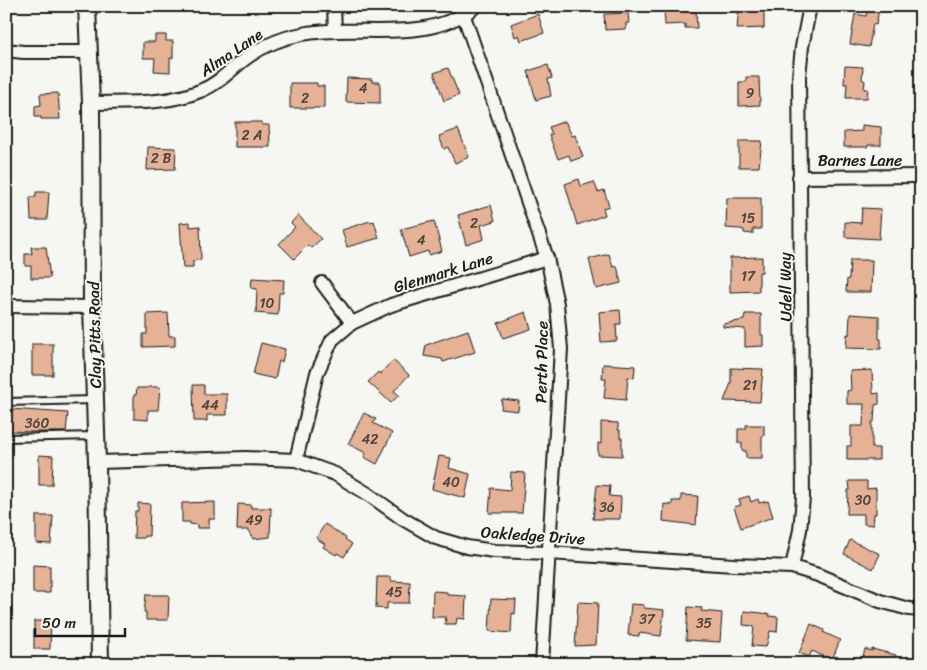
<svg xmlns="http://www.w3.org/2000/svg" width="927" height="670" font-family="Sriracha,sans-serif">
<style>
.building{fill:#e5b297;stroke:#1c1c1c}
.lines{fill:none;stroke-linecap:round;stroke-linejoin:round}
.service-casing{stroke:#1c1c1c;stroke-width:10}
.minor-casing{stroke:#1c1c1c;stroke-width:16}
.tertiary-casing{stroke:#1c1c1c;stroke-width:20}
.service{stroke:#f6f6f2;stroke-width:6}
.minor{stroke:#f6f6f2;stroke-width:12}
.tertiary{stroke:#f6f6f2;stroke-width:16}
.labels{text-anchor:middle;stroke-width:4;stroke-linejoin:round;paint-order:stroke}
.number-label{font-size:14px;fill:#4e423b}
.street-label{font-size:16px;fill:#1c1c1c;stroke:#f6f6f2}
</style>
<rect width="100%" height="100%" fill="#f6f6f2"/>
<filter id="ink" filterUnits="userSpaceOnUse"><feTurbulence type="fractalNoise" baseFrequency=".02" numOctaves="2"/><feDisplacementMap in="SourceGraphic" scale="10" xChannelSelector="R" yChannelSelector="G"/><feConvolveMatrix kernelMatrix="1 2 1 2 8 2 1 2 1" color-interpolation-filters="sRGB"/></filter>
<g filter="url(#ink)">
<g class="building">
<path d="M739,6H764V28L737,29Z"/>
<path d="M868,7L879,9L876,25L873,24L869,47L850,44L855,14L866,16Z"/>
<path d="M664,10L696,11L697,28H685V24L665,25Z"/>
<path d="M628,13L629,23H626V29L605,30L604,14Z"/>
<path d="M538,14L544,33L521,41L519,35L515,37L511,24Z"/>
<path d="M155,35H166V41H173V58H170V72L154,71L155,58H143V42H155Z"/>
<path d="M548,65L552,78L548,79L551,96L536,100L528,71Z"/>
<path d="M845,66L863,67L862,79L865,81L864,89H868L867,98H846L847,84H844Z"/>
<path d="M448,68L459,95L444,101L434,73Z"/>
<path d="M746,77H759L760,105L739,106V82H746Z"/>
<path d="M347,78L372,79V82H380V103L346,102Z"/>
<path d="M290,83H317V86H324V108H290Z"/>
<path d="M58,93L60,119H41V117H35V106L41,105L40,94Z"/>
<path d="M565,121L572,136L575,135L583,157L571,161L569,155L558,159L549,135L552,134L549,127Z"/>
<path d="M235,122H262V125H269L270,147H235Z"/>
<path d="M862,125L881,127V145H868V147H844V132L862,131Z"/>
<path d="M458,129L469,157L455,163L448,147L444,149L439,136Z"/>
<path d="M739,141H762L759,167H739Z"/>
<path d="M148,147L176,148L175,169L147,170Z"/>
<path d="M579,179L581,186L594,182L598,192L604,190L609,206L603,208L605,215L577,225L565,184Z"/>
<path d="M36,192H49L47,220H31L30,197H36Z"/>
<path d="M727,198H761V229H753V234L744,233V230L740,229L726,228Z"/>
<path d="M491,205L495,221L481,225L484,239L466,245L458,215Z"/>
<path d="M862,208L881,209L879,239L845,237V222L861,223Z"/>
<path d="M298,215L321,239L311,248L308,245L294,259L279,244L295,227L291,223Z"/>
<path d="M370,221L371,222L374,221L379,238L347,247L342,230Z"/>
<path d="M434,221L442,251L429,255L428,251L409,257L401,229Z"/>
<path d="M190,222V227L200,226L201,260L193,261V268H183L180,223Z"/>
<path d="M31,247H46L50,278H31V266H25V254H32Z"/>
<path d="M609,254L613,267L617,266L621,283L596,289L589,259Z"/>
<path d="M762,257V272H759V291L730,292V258Z"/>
<path d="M850,260H872L871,292H846L847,279H849Z"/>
<path d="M252,278L284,280L283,293H279L278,315L256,313L257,289L251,288Z"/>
<path d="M620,310L621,324H616L617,341L601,342L599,312Z"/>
<path d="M526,312L531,329L503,338L498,323Z"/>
<path d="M168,313L169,336H175V346L143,347V334H147V314Z"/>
<path d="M745,314H761V335H763V346L745,347V329L723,327V324L744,320Z"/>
<path d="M850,314L879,316V339H881V349L846,348L847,334L849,335Z"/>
<path d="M468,330L475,352L443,362L442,359L424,356L426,345Z"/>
<path d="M261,343L285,349L282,362L279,361L275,379L253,374Z"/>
<rect x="32" y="344" width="21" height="31"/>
<path d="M393,360L409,375L394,391L399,395L391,403L368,382L378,372L380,374Z"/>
<path d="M603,364L635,366L634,378L628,377L626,400L604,398L606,379H602Z"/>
<path d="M731,368L763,369L760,402L724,401L731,383Z"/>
<path d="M872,370L873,394L879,393V404L875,405L874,422H872V448H879V460H847V446H851V426H863L864,404H847V391L851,390L850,371Z"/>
<path d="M193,385H204V394H227V415H207V421H194Z"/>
<path d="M148,387H160L158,410H148V420L134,419V395H136L137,388H148Z"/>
<path d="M502,399L519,401L518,411L501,409Z"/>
<path d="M10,409L68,413L66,432H31L9,431V427H6V418H10Z"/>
<path d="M364,413L376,419L373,423L392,433L377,464L364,457L366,453L348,444Z"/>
<path d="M601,422L618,423V430H620V438H622V456L598,455V443L601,444Z"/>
<path d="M746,425H764V436H762V458H746V451H742V443H738V429H746Z"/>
<path d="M39,455L53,456L52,485H39Z"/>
<path d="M439,456L451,458L449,468L470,474L465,498L432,489Z"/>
<path d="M511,472L525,473L522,513H489L491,488L510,490Z"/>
<path d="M849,481H867V489L876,488V514H874L873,525L864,524V514H847L848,490H850Z"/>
<path d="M597,485L610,486L609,496L621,497L620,519H593Z"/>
<path d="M681,495L698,496L696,525L663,521L664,504L672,505V501H681Z"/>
<path d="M749,496L751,502L758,499L759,503L768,501L773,517L741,528L734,507L741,505L739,499Z"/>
<path d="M215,502V519H209V528H197V525L190,524V522H182V503Z"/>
<path d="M138,503L150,504L149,536H144V538H134L135,511H138Z"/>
<path d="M238,504L251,505V508H271L270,537L253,539L249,530H237Z"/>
<path d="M36,516H53L51,544L36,543Z"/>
<path d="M325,524L346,538L345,539L352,544L344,557L337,553L336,555L323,547L325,544L316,538Z"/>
<path d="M850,540L880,554L873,569L844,554Z"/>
<path d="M33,565L50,566V593H33Z"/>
<path d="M377,577H391V581L410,582L409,603H387V609L376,608Z"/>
<path d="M433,591L447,592V595L466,596L465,619L457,618L456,624H445L446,617H432Z"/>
<path d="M146,595H169L168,620H146V612H144Z"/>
<path d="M491,599L516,600L515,614L512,613L511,633L489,631Z"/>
<path d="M578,602L598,603L596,645L575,646Z"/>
<path d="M631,604L644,605V608L664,610L661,636L639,633V636L628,635Z"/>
<path d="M688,607L702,608L701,611L722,613L720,642L686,640Z"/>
<path d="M744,611L770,614L769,616L778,617L777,632L770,631L766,647L752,646L754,626L743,625Z"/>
<path d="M34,621H51L50,649H34Z"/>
<path d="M811,624L824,630L823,632L840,640L832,660L812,651L809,657L799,653Z"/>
<path d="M865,649L872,651V649L896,655L894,664H861Z"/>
</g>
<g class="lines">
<g class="service-casing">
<g id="service">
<path d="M6,402L94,400"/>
<path d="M6,438L95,436"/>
</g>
</g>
<g class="minor-casing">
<g id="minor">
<path d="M334,6L335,31"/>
<path d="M464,16L547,258L557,304L561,349L542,664"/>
<path d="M6,50L23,52H88"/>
<path d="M91,103C126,102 166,105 200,91C219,84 233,67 249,56C266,44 282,38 302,34C359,23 425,46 476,6"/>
<path d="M799,177L921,176"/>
<path d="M322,283L352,323"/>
<path d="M6,306L92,307"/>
<path d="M296,460L317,373L332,340L352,323L391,305L547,258"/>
<path d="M97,462L246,458L296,460L335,474L368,494L403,519L436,538L467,547L494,551L549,553L734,565L792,567L818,575L880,601L909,609L921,610"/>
<path d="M792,567L800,530L803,498L799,76L802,47L810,6"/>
</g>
</g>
<g class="tertiary-casing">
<path id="tertiary" d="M87,6L91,103L92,307L97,462L100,664"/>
</g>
<use href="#service" class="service"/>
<use href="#minor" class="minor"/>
<use href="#tertiary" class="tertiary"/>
</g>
</g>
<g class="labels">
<g class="number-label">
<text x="363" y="93">4</text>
<text x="750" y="98">9</text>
<text x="305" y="103">2</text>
<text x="252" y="140">2 A</text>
<text x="161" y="163">2 B</text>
<text x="748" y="223">15</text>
<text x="474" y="228">2</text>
<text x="421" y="245">4</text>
<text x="748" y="281">17</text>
<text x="267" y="308">10</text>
<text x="750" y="390">21</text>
<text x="210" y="410">44</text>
<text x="37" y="428">360</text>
<text x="370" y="444">42</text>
<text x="451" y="487">40</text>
<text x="863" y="505">30</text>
<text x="607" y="512">36</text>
<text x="254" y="525">49</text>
<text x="394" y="597">45</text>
<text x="647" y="624">37</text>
<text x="704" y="628">35</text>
</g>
<g class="street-label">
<text transform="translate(231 52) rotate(-34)" y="6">Alma Lane</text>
<text x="860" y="166">Barnes Lane</text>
<text transform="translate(443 272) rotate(-17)" y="6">Glenmark Lane</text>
<text transform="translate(785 287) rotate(-91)" y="6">Udell Way</text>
<text transform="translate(94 335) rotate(-91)" y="6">Clay Pitts Road</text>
<text transform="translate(541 362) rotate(-89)" y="6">Perth Place</text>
<text transform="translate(533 535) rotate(4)" y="6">Oakledge Drive</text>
</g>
</g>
<rect width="927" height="670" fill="none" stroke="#f6f6f2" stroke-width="25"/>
<rect x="12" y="12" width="902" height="645" fill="none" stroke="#1c1c1c" stroke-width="2" filter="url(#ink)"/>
<path d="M35 628v8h90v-8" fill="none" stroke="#1c1c1c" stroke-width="2.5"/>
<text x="42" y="628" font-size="15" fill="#1c1c1c" stroke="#f6f6f2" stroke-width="4" paint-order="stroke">50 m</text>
</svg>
